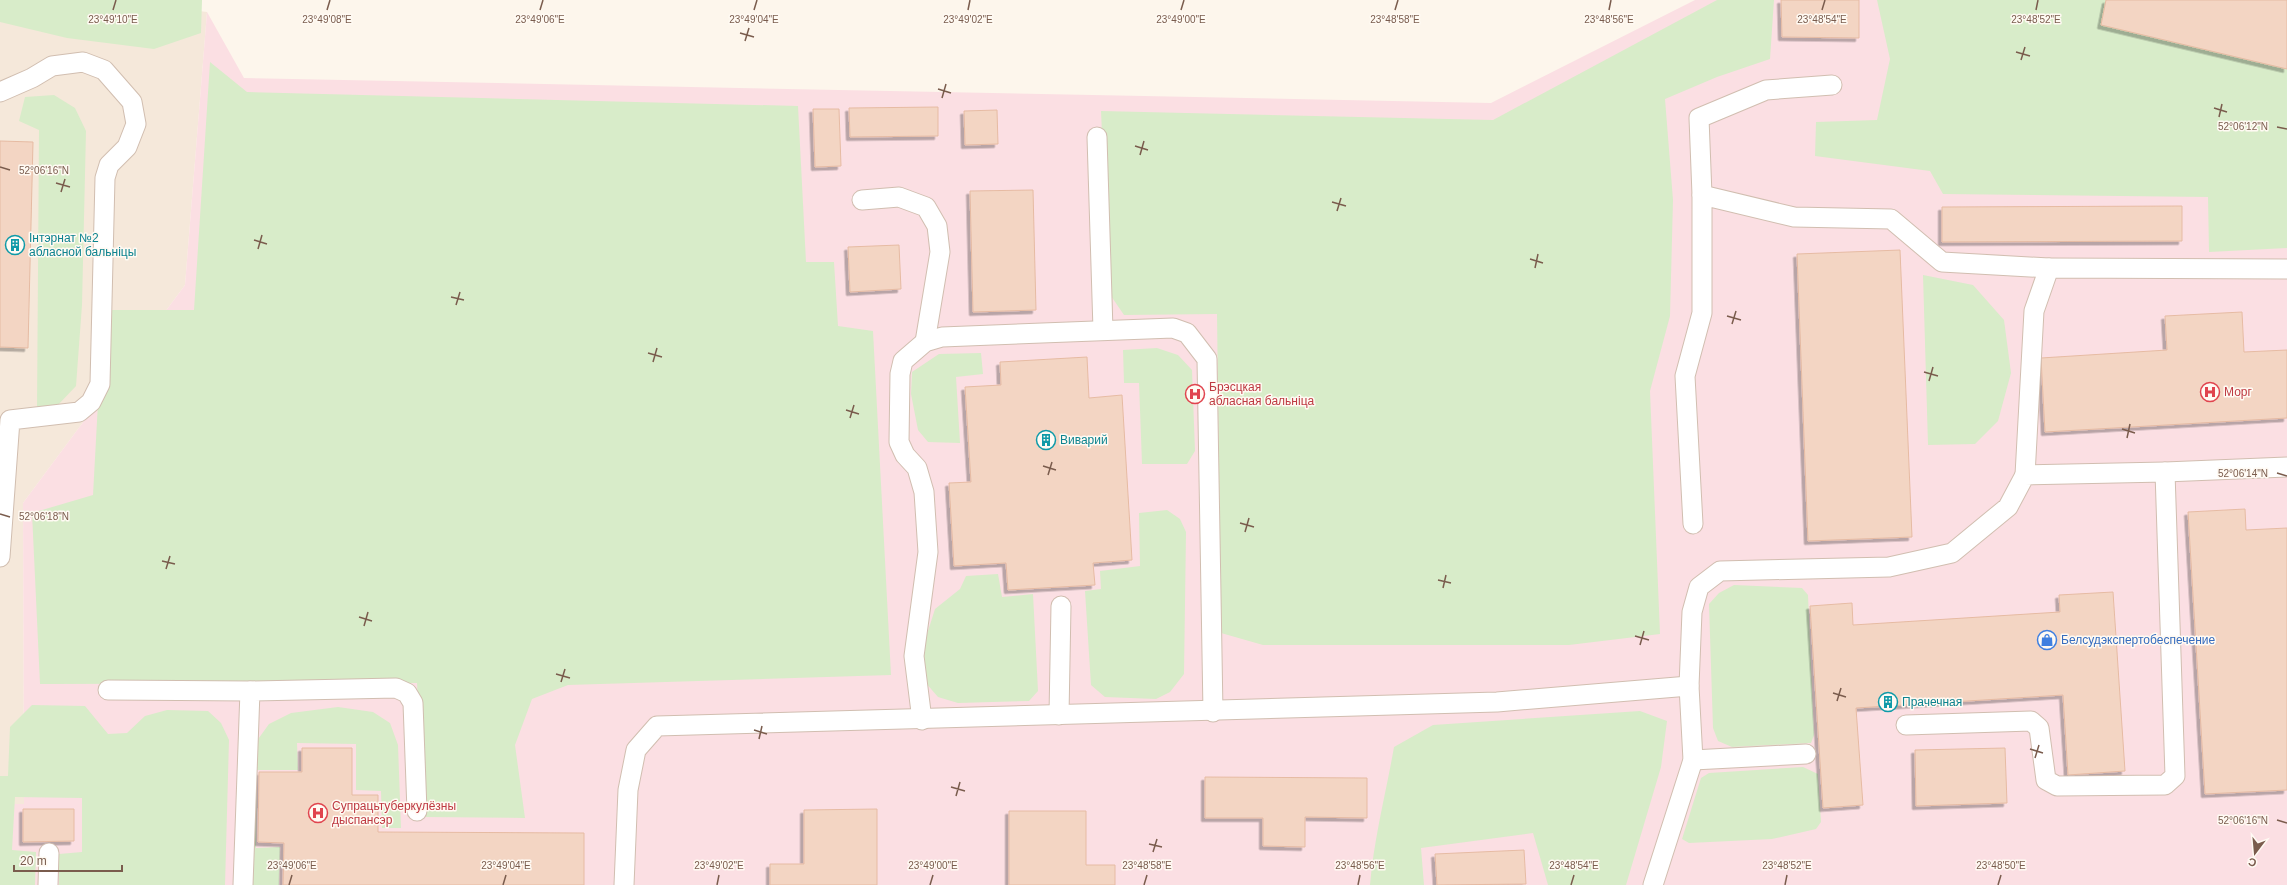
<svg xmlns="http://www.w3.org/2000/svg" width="2287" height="885" font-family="Helvetica,sans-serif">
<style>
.residential{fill:#f5e8da}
.medical{fill:#fbdfe3}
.green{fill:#d8ecc9}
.building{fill:#f3d5c3;stroke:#e6bba3;filter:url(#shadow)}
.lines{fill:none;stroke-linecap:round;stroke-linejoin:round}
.service-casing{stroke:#d1beb0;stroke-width:21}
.service{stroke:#fff;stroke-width:19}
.ticks{fill:none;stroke:#7a5c4d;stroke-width:1.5}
.labels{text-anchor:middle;stroke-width:3;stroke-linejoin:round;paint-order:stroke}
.culture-label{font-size:12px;fill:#0d838f;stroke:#fffaf3;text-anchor:start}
.health-label{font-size:12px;fill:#be3a42;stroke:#fffaf3;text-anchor:start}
.shop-label{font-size:12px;fill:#366cbe;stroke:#fffaf3;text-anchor:start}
.ticks-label{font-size:10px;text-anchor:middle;fill:#7a5c4d;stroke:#fffaf3;stroke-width:3;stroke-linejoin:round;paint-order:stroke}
</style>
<defs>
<filter id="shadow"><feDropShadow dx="-3.5" dy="3.5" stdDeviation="0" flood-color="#0004"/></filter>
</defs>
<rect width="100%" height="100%" fill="#fdf6ec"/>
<path class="residential" d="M0,0H113L207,12L185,285L23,503L24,804H0Z"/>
<path class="medical" d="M1695,0H2287V885H0V804H24L23,503L185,285L207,12L244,78L1491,103Z"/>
<g class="green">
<path d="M0,0H202L201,33L154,49L67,38L0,22Z"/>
<path d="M1717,0H1774L1770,59L1717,77L1665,99L1673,200L1670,316L1650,391L1660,634L1569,645H1263L1221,633L1217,314L1124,315L1109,293L1101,111L1493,120Z"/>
<path d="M1877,0H2287V248L2209,252L2208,197L1943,194L1930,171L1815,156L1816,122L1877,120L1890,59Z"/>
<path d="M210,62L247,92L798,106L806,262H834L838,326L873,331L891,675L568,685L532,699L515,745L525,818L424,817L417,683L40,684L32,513L93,495L103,310H194Z"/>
<path d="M54,95L75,108L86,131L82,305L76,386L56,407L37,410L39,130L19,121L25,97Z"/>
<path d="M1923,275L1973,285L2004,320L2011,373L1998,421L1975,444L1928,445Z"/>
<path d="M1157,348L1178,355L1192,370L1195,451L1187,464H1142L1139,383H1124L1123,350Z"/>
<path d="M981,353L983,374L956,377L960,443L928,442L918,430L911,394L912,372L939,354Z"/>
<path d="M1167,510L1180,519L1186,532L1184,674L1170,692L1156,699L1105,697L1091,685L1085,591L1101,589L1100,571L1140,566L1139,513Z"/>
<path d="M998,574L1002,597L1033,594L1038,691L1029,701L958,703L938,697L925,682L920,656L935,609L960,589L966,576Z"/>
<path d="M1734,585L1802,588L1808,595L1814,735L1811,743L1732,747L1718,741L1713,728L1709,604L1719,593Z"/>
<path d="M32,705L85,706L108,734L127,733L145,716L167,710L208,711L221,723L229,740L225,885H59V854L82,852V798L15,797L12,850L36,852L35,885H0V776H8L10,727Z"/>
<path d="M338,707L373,712L390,723L398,745L401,828H382L381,791L356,790V744L297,743L298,770H257L256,848L280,847L279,885H247L256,742L269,724L291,713Z"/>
<path d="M1640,711L1667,721L1661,767L1626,885H1548L1533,833L1421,848L1424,885H1370C1374,838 1386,793 1394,747L1433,725Z"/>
<path d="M1803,767L1818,774L1821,822L1816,829L1772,839L1689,843L1682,839L1701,778L1709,773Z"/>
</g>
<g class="building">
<path d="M1781,0H1859V38L1782,37Z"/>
<path d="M2106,0H2287V69L2101,25Z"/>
<path d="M938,107V136L850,137L849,108Z"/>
<path d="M813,109H839L841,166L815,167Z"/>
<path d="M997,110L998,144L965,145L964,111Z"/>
<path d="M0,141L33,142L28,348L0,347Z"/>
<path d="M1033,190L1036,310L973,312L970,191Z"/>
<path d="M2182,206V241L1942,242V207Z"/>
<path d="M899,245L901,289L850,292L848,247Z"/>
<path d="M1900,250L1912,537L1808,541L1797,254Z"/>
<path d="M2242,312L2244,352L2287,350V418L2045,432L2041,358L2167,350L2165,316Z"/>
<path d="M1087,357L1089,398L1122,395L1132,560L1093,563L1095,585L1008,590L1006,563L954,566L949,483L971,482L965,387L1001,385L1000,362Z"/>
<path d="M2245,509L2246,530L2287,528V790L2205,794L2188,512Z"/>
<path d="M2113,592L2125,771L2068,775L2063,695L1856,708L1863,805L1823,808L1810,606L1852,603L1853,625L2060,612L2059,595Z"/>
<path d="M302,748H352V795H378V832L584,833V885H283L284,843L258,842L259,772H302Z"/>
<path d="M2005,748L2007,803L1916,806L1915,750Z"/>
<path d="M1205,777L1367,778V818L1305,817V847L1263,846V818H1205Z"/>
<path d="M23,809H74V841L23,842Z"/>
<path d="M877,809V885H770V864H804V810Z"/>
<path d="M1009,811H1086V865H1115V885H1009Z"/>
<path d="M1524,850L1526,884L1437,885L1435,854Z"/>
</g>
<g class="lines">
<g class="service-casing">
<g id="service">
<path d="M0,92L32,78L52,66L83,62L104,70L132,102L136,124L127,147L109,165L105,178L100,384L91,402L79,412L10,420L0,557"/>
<path d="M1097,137L1103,330"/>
<path d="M1702,195L1699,118L1766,90L1832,85"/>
<path d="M862,200L899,197L926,207L937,226L940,252L925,342"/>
<path d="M2165,472L2287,467"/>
<path d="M2025,475L2034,311L2049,268L2287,269"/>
<path d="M1693,524L1685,376L1702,313V195L1794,217L1891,219L1942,262L2049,268"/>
<path d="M108,690L250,691"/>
<path d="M1059,715L1061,606"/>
<path d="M922,720L914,656L928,552L924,492L917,468L905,455L899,442L900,374L903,361L925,342L942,337L1173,328L1187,333L1207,359L1213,712"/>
<path d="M1693,760L1806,754"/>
<path d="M48,885L49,853"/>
<path d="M243,885L250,691L396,688L407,693L413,703L417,811"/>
<path d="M624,885L628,790L636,750L657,726L1497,702L1689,686"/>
<path d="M1653,885L1693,760L1689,686L1692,612L1699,587L1720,571L1889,567L1952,553L2008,507L2025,475L2165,472L2175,776L2165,785L2057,786L2046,780L2039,728L2031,721L1906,725"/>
</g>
</g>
<use href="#service" class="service"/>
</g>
<path class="ticks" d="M113,10L116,0M327,10L330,0M540,10L543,0M754,10L757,0M968,10L970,0M1181,10L1184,0M1395,10L1398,0M1609,10L1611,0M1822,10L1825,0M2036,10L2038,0M740,33L754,37M745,41L749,28M2016,52L2030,56M2021,60L2025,47M938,89L951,93M942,98L946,84M2214,108L2227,112M2219,117L2222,104M2277,127L2287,129M1135,146L1148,150M1140,155L1144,141M0,167L10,170M56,183L70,187M61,192L65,179M1332,202L1346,206M1337,211L1341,198M254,240L267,244M258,249L262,235M1530,259L1543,263M1535,268L1538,254M451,297L464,300M456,305L460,292M1727,316L1741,320M1732,324L1736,311M648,353L662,357M653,362L657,348M1924,372L1938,376M1929,381L1933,367M846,410L859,414M850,418L854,405M2122,429L2135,433M2127,438L2130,424M1043,466L1056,470M2277,473L2287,476M1048,475L1052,462M0,514L10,517M1240,523L1254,527M1245,532L1249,518M162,561L175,564M166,569L170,556M1438,580L1451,583M1443,588L1446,575M359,617L372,621M364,626L368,612M1635,636L1649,640M1640,645L1644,631M556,674L570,678M561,682L565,669M1833,693L1846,697M1837,701L1841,688M754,730L767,734M759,739L762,726M2030,749L2043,753M2035,758L2039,745M951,787L965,791M956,796L960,782M2277,820L2287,823M1149,844L1162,847M1153,852L1157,839M289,885L292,875M503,885L506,875M717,885L719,875M930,885L933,875M1144,885L1147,875M1358,885L1360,875M1571,885L1574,875M1785,885L1787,875M1998,885L2001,875"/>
<defs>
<g id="building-ring" transform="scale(1)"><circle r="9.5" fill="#fffaf3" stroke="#0f9aa8" stroke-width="1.5"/><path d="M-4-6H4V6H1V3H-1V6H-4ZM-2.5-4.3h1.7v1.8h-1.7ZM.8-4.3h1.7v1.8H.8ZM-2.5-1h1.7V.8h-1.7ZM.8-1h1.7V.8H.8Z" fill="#0f9aa8"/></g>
<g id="hospital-ring" transform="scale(1)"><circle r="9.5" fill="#fffaf3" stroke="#e0444e" stroke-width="1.5"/><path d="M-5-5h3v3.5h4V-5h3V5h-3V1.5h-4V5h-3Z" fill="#e0444e"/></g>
<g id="shop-ring" transform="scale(1)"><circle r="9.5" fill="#fffaf3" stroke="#3f7fe0" stroke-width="1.5"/><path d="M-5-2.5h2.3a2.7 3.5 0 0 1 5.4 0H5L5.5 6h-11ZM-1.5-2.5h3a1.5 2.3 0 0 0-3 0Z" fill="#3f7fe0"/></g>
</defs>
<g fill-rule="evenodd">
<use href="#building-ring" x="15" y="245"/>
<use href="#hospital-ring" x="2210" y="392"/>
<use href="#hospital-ring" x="1195" y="394"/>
<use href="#building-ring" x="1046" y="440"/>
<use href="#shop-ring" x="2047" y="640"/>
<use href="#building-ring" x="1888" y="702"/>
<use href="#hospital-ring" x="318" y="813"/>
</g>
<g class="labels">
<g class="culture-label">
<text x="29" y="242">Інтэрнат №2<tspan x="29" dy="14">абласной бальніцы</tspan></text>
<text x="1060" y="444">Виварий</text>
<text x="1902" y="706">Прачечная</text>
</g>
<g class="health-label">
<text x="1209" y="391">Брэсцкая<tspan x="1209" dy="14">абласная бальніца</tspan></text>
<text x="2224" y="396">Морг</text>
<text x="332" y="810">Супрацьтуберкулёзны<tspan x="332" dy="14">дыспансэр</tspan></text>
</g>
<g class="shop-label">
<text x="2061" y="644">Белсудэкспертобеспечение</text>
</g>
</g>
<g class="ticks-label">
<text x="113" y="23">23°49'10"E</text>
<text x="327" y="23">23°49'08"E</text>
<text x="540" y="23">23°49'06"E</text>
<text x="754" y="23">23°49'04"E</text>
<text x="968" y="23">23°49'02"E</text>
<text x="1181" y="23">23°49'00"E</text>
<text x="1395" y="23">23°48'58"E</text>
<text x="1609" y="23">23°48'56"E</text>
<text x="1822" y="23">23°48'54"E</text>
<text x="2036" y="23">23°48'52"E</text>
<text x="2243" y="130">52°06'12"N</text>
<text x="44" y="174">52°06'16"N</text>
<text x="2243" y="477">52°06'14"N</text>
<text x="44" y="520">52°06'18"N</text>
<text x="2243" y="824">52°06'16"N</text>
<text x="292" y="869">23°49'06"E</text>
<text x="506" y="869">23°49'04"E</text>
<text x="719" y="869">23°49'02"E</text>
<text x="933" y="869">23°49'00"E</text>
<text x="1147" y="869">23°48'58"E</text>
<text x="1360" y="869">23°48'56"E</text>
<text x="1574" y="869">23°48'54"E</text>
<text x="1787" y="869">23°48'52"E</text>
<text x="2001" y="869">23°48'50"E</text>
</g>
<g transform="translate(2255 853) rotate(196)" stroke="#fffaf3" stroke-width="3" paint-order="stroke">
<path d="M0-3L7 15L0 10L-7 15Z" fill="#7a5c4d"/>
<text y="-6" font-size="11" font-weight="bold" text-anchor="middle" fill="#7a5c4d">С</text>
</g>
<path d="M14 865v6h108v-6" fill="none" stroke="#7a5c4d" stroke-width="2"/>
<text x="20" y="865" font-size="12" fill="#7a5c4d" stroke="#fffaf3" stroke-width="3" paint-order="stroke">20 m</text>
</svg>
